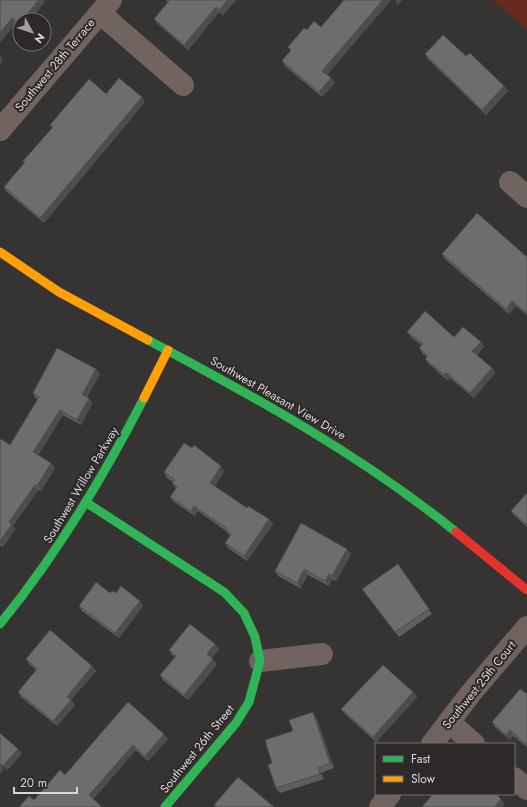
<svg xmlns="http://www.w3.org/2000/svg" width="527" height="807" font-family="Jost,sans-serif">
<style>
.green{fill:#66291c}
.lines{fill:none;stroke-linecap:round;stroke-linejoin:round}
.street{stroke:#706360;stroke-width:22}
.fast{stroke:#30b455;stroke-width:9}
.slow{stroke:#ff9f0a;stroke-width:9}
.jam{stroke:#e5322d;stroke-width:9}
.wall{fill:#5f5e5d}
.shaded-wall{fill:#4e4c4c}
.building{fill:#6f6d6c;stroke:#4e4c4c}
.labels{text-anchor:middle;stroke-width:4;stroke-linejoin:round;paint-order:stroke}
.street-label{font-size:12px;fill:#dad7d7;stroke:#2d2928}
</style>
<rect width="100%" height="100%" fill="#363433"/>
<path class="green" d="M491,0H527V29Z"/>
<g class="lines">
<g class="street">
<path d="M100,13L183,85"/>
<path d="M0,130L111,0"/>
<path d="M510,182L527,197"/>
<path d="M260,661L322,654"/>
<path d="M449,722L474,744"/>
<path d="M432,744L471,693L527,627"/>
<path d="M514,778L527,789"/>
<path d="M380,807L390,794"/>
</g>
<g class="fast">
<path d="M148,340C255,397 361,455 456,532"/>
<path d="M87,503L224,592L244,613L255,637L260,661L249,702L236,723L165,807"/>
<path d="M0,624C57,554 103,478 144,398"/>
</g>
<g class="slow">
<path d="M0,252L59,292L148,340"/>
<path d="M144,398L168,350"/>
</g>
<path class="jam" d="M456,532L527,590"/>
</g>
<g class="wall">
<path d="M0,0H43L45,2L20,20V27L16,23L0,42Z"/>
<path d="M166,0H236L223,15L219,12L188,50L158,24L154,19L168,2Z"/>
<path d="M391,0L327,74L331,78L335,83L322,97L285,66L282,61L291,51L288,47L307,30L321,27Z"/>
<path d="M425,54L504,86L508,91L486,115L428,59Z"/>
<path d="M145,102L44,223L7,192L4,187L25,163L23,161L52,128L50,125Z"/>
<path d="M442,254L527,257V315L516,306L509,314L445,259Z"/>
<path d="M407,332L454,337L481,342L484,347L477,355L492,368L495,373L474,398L450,378L448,381L429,364L425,359L427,357L423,354L419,348L422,346L411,337Z"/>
<path d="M96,369L100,374L87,397L89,398L92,403L81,425L63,415L38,455L51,463L55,468L41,491L38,490L13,526L15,529L3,547L0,545V441L10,445L38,399H36L33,393Z"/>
<path d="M224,471L215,486L247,508L273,524L247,561L228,548L225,543L230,536L226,531L198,511L195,516L174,502L170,497L176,489L172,483L173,482L167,478L164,472Z"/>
<path d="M527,493V527L515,516L511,511Z"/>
<path d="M351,554L336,581L332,579L329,586L308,575L300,588L278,576L275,571Z"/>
<path d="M398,564L432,614L399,637L366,594Z"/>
<path d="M110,593H116L140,601L143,606L119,638L82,611L79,606Z"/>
<path d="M215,644L219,649L212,658L217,664L188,700L163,680L160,675L175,657L172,655L169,650Z"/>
<path d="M26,659L92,666L96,671L71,700L75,705L57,726L21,697L18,692L36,670L29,664Z"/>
<path d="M413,692L417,697L376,742L345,714L341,709Z"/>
<path d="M527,694V747L513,736L510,740L495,727L492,722Z"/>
<path d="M128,702L168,739L148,761L136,750L34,800L65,775Z"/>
<path d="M316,717L334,768L321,773L324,779L280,793L276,788L272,763L293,731Z"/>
</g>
<g class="shaded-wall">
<path d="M39,0H44L45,2L30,20H22Z"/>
<path d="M228,0H236L223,15L219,10Z"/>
<path d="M383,0H391L326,76L322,71Z"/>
<path d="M395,0H402L398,5Z"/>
<path d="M216,7L219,12L188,50L184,45Z"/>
<path d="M12,18L16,23L0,42V33Z"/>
<path d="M0,55L3,60L0,64Z"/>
<path d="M331,78L335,83L322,97L319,92Z"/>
<path d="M504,86L508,91L486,115L482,110Z"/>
<path d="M142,97L145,102L44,223L40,218Z"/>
<path d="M512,301L516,306L509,314L506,309Z"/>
<path d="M481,342L484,347L476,356L472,351Z"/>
<path d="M492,368L495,373L474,398L470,393Z"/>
<path d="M96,369L100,374L85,400L82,395Z"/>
<path d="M447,373L450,378L448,381L444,375Z"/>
<path d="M89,398L92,403L81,425L77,420Z"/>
<path d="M60,410L63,415L37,457L33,452Z"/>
<path d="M51,463L55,468L41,491L37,486Z"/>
<path d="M221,466L224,471L213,488L210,483Z"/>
<path d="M35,485L38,490L13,526L15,529L3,547L0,542V541L9,522Z"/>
<path d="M194,506L198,511L195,516L191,511Z"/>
<path d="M269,519L273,524L247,561L244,556Z"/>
<path d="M347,549L351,554L336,581L332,576Z"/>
<path d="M304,569L308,575L300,588L297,583Z"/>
<path d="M329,574L332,579L329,586L325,581Z"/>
<path d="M140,601L143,606L119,638L115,633Z"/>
<path d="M215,644L219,649L211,659L207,654Z"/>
<path d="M213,659L217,664L188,700L184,695Z"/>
<path d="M92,666L96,671L71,700L75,705L57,726L53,721L67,697Z"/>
<path d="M413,692L417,697L376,742L373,737Z"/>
<path d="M313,712L316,717L334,768L330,763Z"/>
<path d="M510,730L513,736L510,740L506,735Z"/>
<path d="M164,734L168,739L148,761L145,756Z"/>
<path d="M133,745L136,750L93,800L89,795Z"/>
<path d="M18,749L22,754L7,771L3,766Z"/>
<path d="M1,764L4,769L0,774V765Z"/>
<path d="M318,768L321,773L324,779L320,774Z"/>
<path d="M501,799L505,804L502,807H495Z"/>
</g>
<g class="building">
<path d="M0,0H39L22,20H20V23L19,24L12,18L0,33Z"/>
<path d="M168,0H228L219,10L216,7L184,45L154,19L169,1Z"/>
<path d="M344,0H383L322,71L331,78L319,92L282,61L291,50L288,47L304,28L307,30L314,21L321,27Z"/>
<path d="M443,35L466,56L470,53L504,86L482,110L425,54Z"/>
<path d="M119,78L142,97L40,218L4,187L25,162L23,161L53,127L50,125L89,79L106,94Z"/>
<path d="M477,213L527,257V313L512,301L506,309L442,254Z"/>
<path d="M425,311L454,337L463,327L481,342L472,351L492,368L470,393L447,373L444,375L425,359L428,356L419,348L423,344L407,332Z"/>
<path d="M57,348L96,369L82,395L89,398L77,420L60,410L33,452L51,463L37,486L35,485L9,522L12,524L0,541V441L1,439L10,445L39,397L33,393Z"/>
<path d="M184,443L192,448L194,445L221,466L210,483L247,508L248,506L269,519L244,556L225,543L231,534L226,530V528L194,506L191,511L170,497L177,487L172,483L175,480L164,472Z"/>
<path d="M527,493V525L511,511Z"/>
<path d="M301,523L347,549L332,576L329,574L325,581L304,569L297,583L275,571Z"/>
<path d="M398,564L429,609L395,632L362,589Z"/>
<path d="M96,582L110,593L112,591L116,593L121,586L140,601L115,633L79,606Z"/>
<path d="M190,624L215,644L207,654L213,659L184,695L160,675L176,656L169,650Z"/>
<path d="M50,630L92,666L67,697L71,700L53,721L18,692L37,669L26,659Z"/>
<path d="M383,665L413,692L373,737L341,709Z"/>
<path d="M520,689L527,694V745L510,730L506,735L492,722Z"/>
<path d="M128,702L164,734L145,756L133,745L89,795L102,807H19L29,796L34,800L60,770L65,775Z"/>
<path d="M313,712L330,763L318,768L320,774L276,788L268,765L272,763L265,740L293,731L289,720Z"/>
<path d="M0,733L18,749L3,766L1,764L0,765Z"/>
<path d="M238,777L274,807H217L214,805Z"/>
<path d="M433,794H496L501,799L495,807H422Z"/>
</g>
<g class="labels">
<g class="street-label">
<text transform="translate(55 65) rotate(-50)" y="4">Southwest 28th Terrace</text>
<text transform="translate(278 398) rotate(30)" y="4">Southwest Pleasant View Drive</text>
<text transform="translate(81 485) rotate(-59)" y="4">Southwest Willow Parkway</text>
<text transform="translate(479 685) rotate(-51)" y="4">Southwest 25th Court</text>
<text transform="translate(197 749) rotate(-51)" y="4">Southwest 26th Street</text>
</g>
</g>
<rect x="375" y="743" width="140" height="52" fill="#2d2928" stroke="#726f6e"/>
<rect x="383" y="756" width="20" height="6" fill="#30b455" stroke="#726f6e"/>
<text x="411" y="763" font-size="12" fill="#dad7d7">Fast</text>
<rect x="383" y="776" width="20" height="6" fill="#ff9f0a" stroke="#726f6e"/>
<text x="411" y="783" font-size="12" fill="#dad7d7">Slow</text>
<g transform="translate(32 32) rotate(130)"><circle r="19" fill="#2d2928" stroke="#726f6e"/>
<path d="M0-3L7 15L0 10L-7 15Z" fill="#a19e9e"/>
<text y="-6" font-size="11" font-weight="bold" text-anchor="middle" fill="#dad7d7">N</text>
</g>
<path d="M14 787v6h63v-6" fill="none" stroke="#dad7d7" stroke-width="2"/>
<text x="20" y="787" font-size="12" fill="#dad7d7" stroke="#2d2928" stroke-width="3" paint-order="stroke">20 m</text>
</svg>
